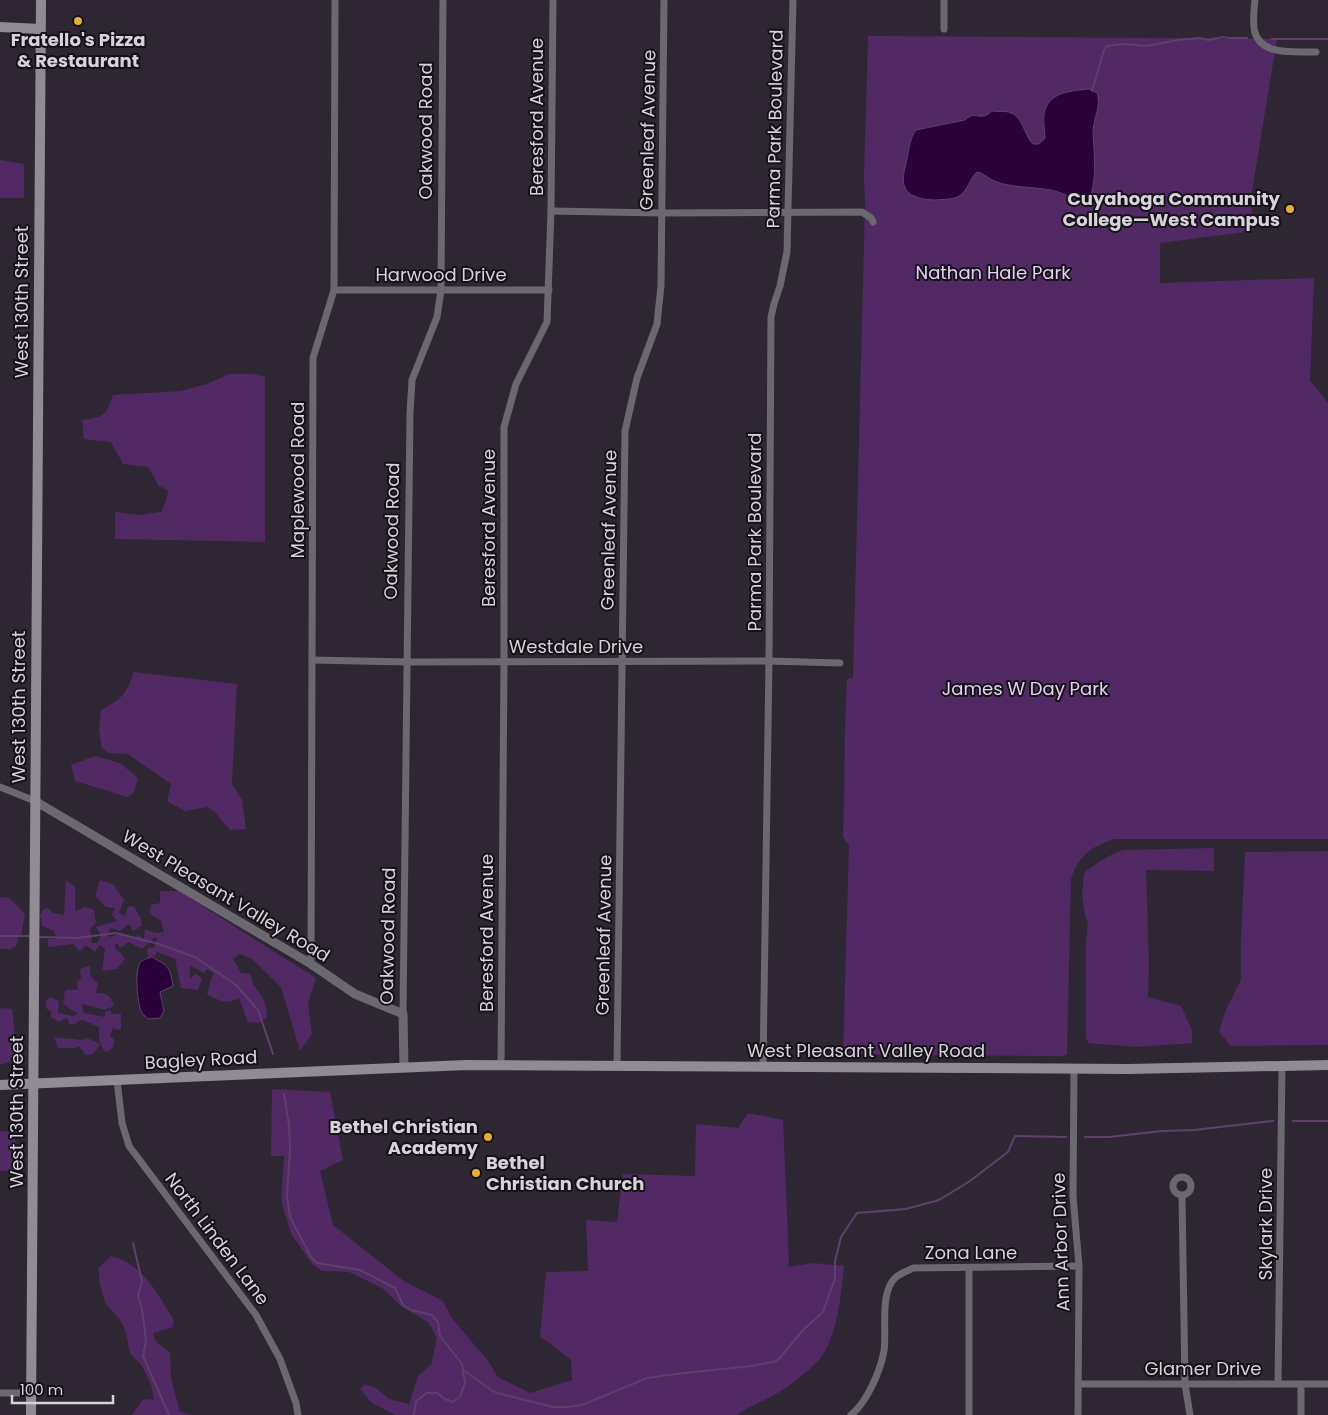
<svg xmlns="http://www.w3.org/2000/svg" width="1328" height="1415" font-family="Poppins,sans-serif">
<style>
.green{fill:#512a65}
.water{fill:#2a013b;stroke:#5e406b}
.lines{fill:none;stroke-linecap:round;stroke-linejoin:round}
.stream{stroke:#5e406b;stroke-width:2}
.minor{stroke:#6c686f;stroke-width:7}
.tertiary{stroke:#6c686f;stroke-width:9}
.secondary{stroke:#918b95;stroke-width:10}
.poi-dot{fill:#e5ad36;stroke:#141117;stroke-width:2}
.labels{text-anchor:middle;stroke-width:4;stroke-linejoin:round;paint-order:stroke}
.poi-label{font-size:18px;font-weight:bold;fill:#d7d2db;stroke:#141117;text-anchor:end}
.street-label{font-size:18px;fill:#d7d2db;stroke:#141117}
.park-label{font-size:18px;fill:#e5cef3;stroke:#141117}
</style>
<rect width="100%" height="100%" fill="#2e2633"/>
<g class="green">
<path d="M868,36L1277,39L1251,197L1253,231L1160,243V283L1314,278L1310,381L1328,403V839H1114C1091,847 1079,855 1071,879L1067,1054L1063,1056L915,1055L912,1053L910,1054L898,1053L895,1055L843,1054L849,846L843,837C845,784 844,732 847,679L853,678L865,205L867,204H865L864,177Z"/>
<path d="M0,160L24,164V198H0Z"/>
<path d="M229,374H253L265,377V542L115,539V512L138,515L161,512L167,498L168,490L159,486L148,467L123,464L111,442L84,439L82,420C104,417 106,416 113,395L181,391L207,384Z"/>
<path d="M134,672L237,684L232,784L242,800L246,829L230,830L214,811L207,807L185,811L167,801L171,784L128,754L109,753L102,748L99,730L101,710C123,698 125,696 134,672Z"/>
<path d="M95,756L120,763L138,778L134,792L128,797L75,781L71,765Z"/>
<path d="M1214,848V871L1146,870L1149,966L1148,997L1181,1006L1192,1030V1043L1137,1047L1089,1043L1086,1038V942L1088,924L1085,914L1082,894L1084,873C1096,863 1109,855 1123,850Z"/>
<path d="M1328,851V1045L1231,1046L1219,1032L1225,1012L1241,980V939L1245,852Z"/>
<path d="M66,880L75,887V911L85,907L94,910L96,923L90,929L92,943H97L100,937L105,934H100L96,927L117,921L112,915L115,908L106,907L95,896L100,880L113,884L124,900L119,913L125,916L128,907L134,906L141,919L142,926L133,931L129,924L120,931L111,928L107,934L110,937L119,934L134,938L138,935L144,939L145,929L156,933L164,932L161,921L150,914L151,905L160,903V891H179L316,978L308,1003L312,1034L300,1051L281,987L252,959L240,954L233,959L241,973L251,974C251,989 262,990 265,1004C267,1008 266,1013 267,1017L259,1023L248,1022L239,998C225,1005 220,1001 207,994L213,973L207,969L204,973L190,965V978L196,974L202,978L198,990L181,988L175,959L157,952L155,956L148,957L147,948H154L157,939L155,937L142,949L129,942L120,948L118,944H115V949L120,952L125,959L117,969L102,971L105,948L99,945L95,952L86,945L80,951L73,944L48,947V939H57L54,931L42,926L40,915L44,909L49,908L52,913L64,915Z"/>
<path d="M0,897L9,898L25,914L21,936H18L17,945L10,949H0Z"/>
<path d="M90,966V975L98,984L96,993C107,993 110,995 114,1006L105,1010L82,1004L83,1013L105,1017V1012L110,1010L112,1014H121V1029L117,1030L113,1028L110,1036L114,1040L113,1047L108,1052L104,1051L99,1039V1027L83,1020L77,1021L76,1024H70L67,1018L59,1022L51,1017V1012L46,1008V1001L50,997L59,1001L58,1013L73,1016L78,1014L63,1004L65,990H78L77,982L82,978L79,969Z"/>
<path d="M0,1008L12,1009L16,1042L15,1060L0,1065Z"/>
<path d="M54,1037L81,1040L87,1038L100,1044L93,1054L86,1055L79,1046L75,1048H58Z"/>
<path d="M272,1089L330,1092L343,1160L320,1171L333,1225L405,1282L443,1301L451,1317L488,1361L498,1377L530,1393L572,1380L571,1360L554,1346L540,1337L546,1272L588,1271L586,1220L617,1222L623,1174L695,1176L696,1124L738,1128L748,1113L783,1120L789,1263L788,1267L813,1263L844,1266C841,1294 838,1333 822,1356C817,1364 792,1384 784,1389C769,1399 751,1405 736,1415H395L372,1403L360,1389L364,1384L376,1388L389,1399L409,1404L418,1376L431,1365L437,1338L428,1322L402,1307L382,1288L349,1272L323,1271L313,1265L291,1234L281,1200L284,1156H271Z"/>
<path d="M0,1131L12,1132C19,1144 16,1157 11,1170L0,1171Z"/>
<path d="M111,1256C145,1265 156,1293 174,1320L173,1327L153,1333L156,1342L170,1353L171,1378L180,1412L193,1415H132L143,1399L154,1400L151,1384L141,1364L130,1354L126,1332L119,1318L105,1303L100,1284L98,1268Z"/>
</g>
<g class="water">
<path d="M1089,89L1097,93C1102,106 1093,118 1093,132C1094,155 1097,172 1091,195C1087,197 1084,199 1080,199C1071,199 1066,194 1058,192C1040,186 1016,189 997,182C990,180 984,173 977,172C969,179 968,191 959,196C953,200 943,199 936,200C928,200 921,199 914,196C898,189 904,172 907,159C909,149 910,138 916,130L965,120C976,109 979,123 992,111C998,112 1004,111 1009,112C1024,117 1023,134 1033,144H1039L1045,138C1045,131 1043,122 1044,114C1048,92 1070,91 1089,89Z"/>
<path d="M152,957C169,966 170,968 173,986L160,992L164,1011L160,1018L148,1019C146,1017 144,1015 142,1013C137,1004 135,974 139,965C141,959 147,959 152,957Z"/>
</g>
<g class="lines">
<g class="stream">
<path d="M1272,39H1328"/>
<path d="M1092,91L1104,50L1107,46L1123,44L1147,46L1178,40L1200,38L1208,40L1223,37L1229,38H1247"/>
<path d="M0,936H31"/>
<path d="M39,937L77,938L116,933L159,944L195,957L236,985L258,1010L273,1054"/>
<path d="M284,1094L289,1125L290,1149L287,1196L290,1217L311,1257L317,1263L360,1270L395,1288L403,1305L411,1310L432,1315L438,1322L440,1336L462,1364L465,1383L460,1397L452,1402L445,1399L437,1393H427L416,1401L414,1415"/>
<path d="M1293,1121H1328"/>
<path d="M1085,1137H1109L1162,1131L1194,1130L1273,1121"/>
<path d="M133,1243L142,1281L138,1296L142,1309L146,1341L143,1356L169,1415"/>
<path d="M463,1370C475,1377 486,1388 497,1393L553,1407H567L582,1405L647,1378L684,1373L752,1366L777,1361L803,1330L823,1312L835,1278V1261L841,1237L857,1213L906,1209L939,1200L970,1181L1008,1152L1015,1136L1066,1137"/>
</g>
<g class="minor">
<path d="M1255,0C1254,9 1253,19 1254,28C1258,57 1294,51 1316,52"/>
<path d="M944,29V0"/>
<path d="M551,211L661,213L862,212L871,218L873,222"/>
<path d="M334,290H549"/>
<path d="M312,660L407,662L769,661L840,663"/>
<path d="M0,787L35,801"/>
<path d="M311,964L313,358L334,290L335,0"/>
<path d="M403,1014L410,413L412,380L437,317L441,290L443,0"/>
<path d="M501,1065L504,661V427L516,384L547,322L551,211L553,0"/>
<path d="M617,1065L625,431L637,378L657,324L661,286L664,0"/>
<path d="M763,1067L769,661L771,317L774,304L780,286L787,252L793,0"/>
<path d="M1074,1068L1073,1196L1079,1266L1078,1415"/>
<path d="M117,1080L122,1123L129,1146L256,1315L280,1359L296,1403L298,1415"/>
<circle cx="1182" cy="1186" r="9"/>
<path d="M1182,1196L1185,1384L1190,1415"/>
<path d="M1078,1384H1328"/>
<path d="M1278,1384L1282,1065"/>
<path d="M1301,1384V1415"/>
<path d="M0,1393H31"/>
<path d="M851,1415C867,1402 880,1372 884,1351C887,1330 879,1292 896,1277C901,1273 908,1271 913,1268L1079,1266"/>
<path d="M969,1415V1268"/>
</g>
<path class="tertiary" d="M35,801L311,964L355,994L403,1014L404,1067"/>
<g class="secondary">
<path d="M0,27L40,29"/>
<path d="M0,1085L466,1065L1128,1069L1328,1065"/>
<path d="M31,1415L41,0"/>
</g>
</g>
<g class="poi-dot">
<circle cx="78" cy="21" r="5"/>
<circle cx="1290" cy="209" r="5"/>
<circle cx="488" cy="1137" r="5"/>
<circle cx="476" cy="1173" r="5"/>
</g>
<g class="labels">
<g class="poi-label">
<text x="78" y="46" text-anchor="middle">Fratello's Pizza<tspan x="78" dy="21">&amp; Restaurant</tspan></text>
<text x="1280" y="205">Cuyahoga Community<tspan x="1280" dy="21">College—West Campus</tspan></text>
<text x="478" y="1133">Bethel Christian<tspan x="478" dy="21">Academy</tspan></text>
<text x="486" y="1169" text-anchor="start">Bethel<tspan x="486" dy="21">Christian Church</tspan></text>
</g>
<g class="street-label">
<text transform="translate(537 117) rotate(-90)" y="6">Beresford Avenue</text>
<text transform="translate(775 129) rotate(-89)" y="6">Parma Park Boulevard</text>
<text transform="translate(648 130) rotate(-89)" y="6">Greenleaf Avenue</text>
<text transform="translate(426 131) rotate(-90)" y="6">Oakwood Road</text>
<text x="441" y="281">Harwood Drive</text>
<text transform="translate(22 302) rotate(-90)" y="6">West 130th Street</text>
<text transform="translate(298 480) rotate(-90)" y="6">Maplewood Road</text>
<text transform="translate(489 528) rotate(-90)" y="6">Beresford Avenue</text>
<text transform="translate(609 530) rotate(-89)" y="6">Greenleaf Avenue</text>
<text transform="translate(392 531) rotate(-89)" y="6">Oakwood Road</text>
<text transform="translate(755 532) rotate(-90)" y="6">Parma Park Boulevard</text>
<text x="576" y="653">Westdale Drive</text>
<text transform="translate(19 707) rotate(-90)" y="6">West 130th Street</text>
<text transform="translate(226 896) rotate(31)" y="6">West Pleasant Valley Road</text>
<text transform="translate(487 933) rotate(-90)" y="6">Beresford Avenue</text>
<text transform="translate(604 935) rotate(-89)" y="6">Greenleaf Avenue</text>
<text transform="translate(388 936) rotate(-89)" y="6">Oakwood Road</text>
<text x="866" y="1057">West Pleasant Valley Road</text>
<text transform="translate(201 1060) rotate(-3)" y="6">Bagley Road</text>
<text transform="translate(17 1112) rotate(-90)" y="6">West 130th Street</text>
<text transform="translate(1266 1224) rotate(-90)" y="6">Skylark Drive</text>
<text transform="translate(217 1239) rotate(53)" y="6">North Linden Lane</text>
<text transform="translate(1061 1242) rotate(-92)" y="6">Ann Arbor Drive</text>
<text x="971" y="1259">Zona Lane</text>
<text x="1203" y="1375">Glamer Drive</text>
</g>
<g class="park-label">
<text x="993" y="279">Nathan Hale Park</text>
<text x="1025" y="695">James W Day Park</text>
</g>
</g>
<path d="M12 1395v8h101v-8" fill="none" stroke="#d7d2db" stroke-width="2.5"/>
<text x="20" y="1395" font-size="15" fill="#d7d2db" stroke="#141117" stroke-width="4" paint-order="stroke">100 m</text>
</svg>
